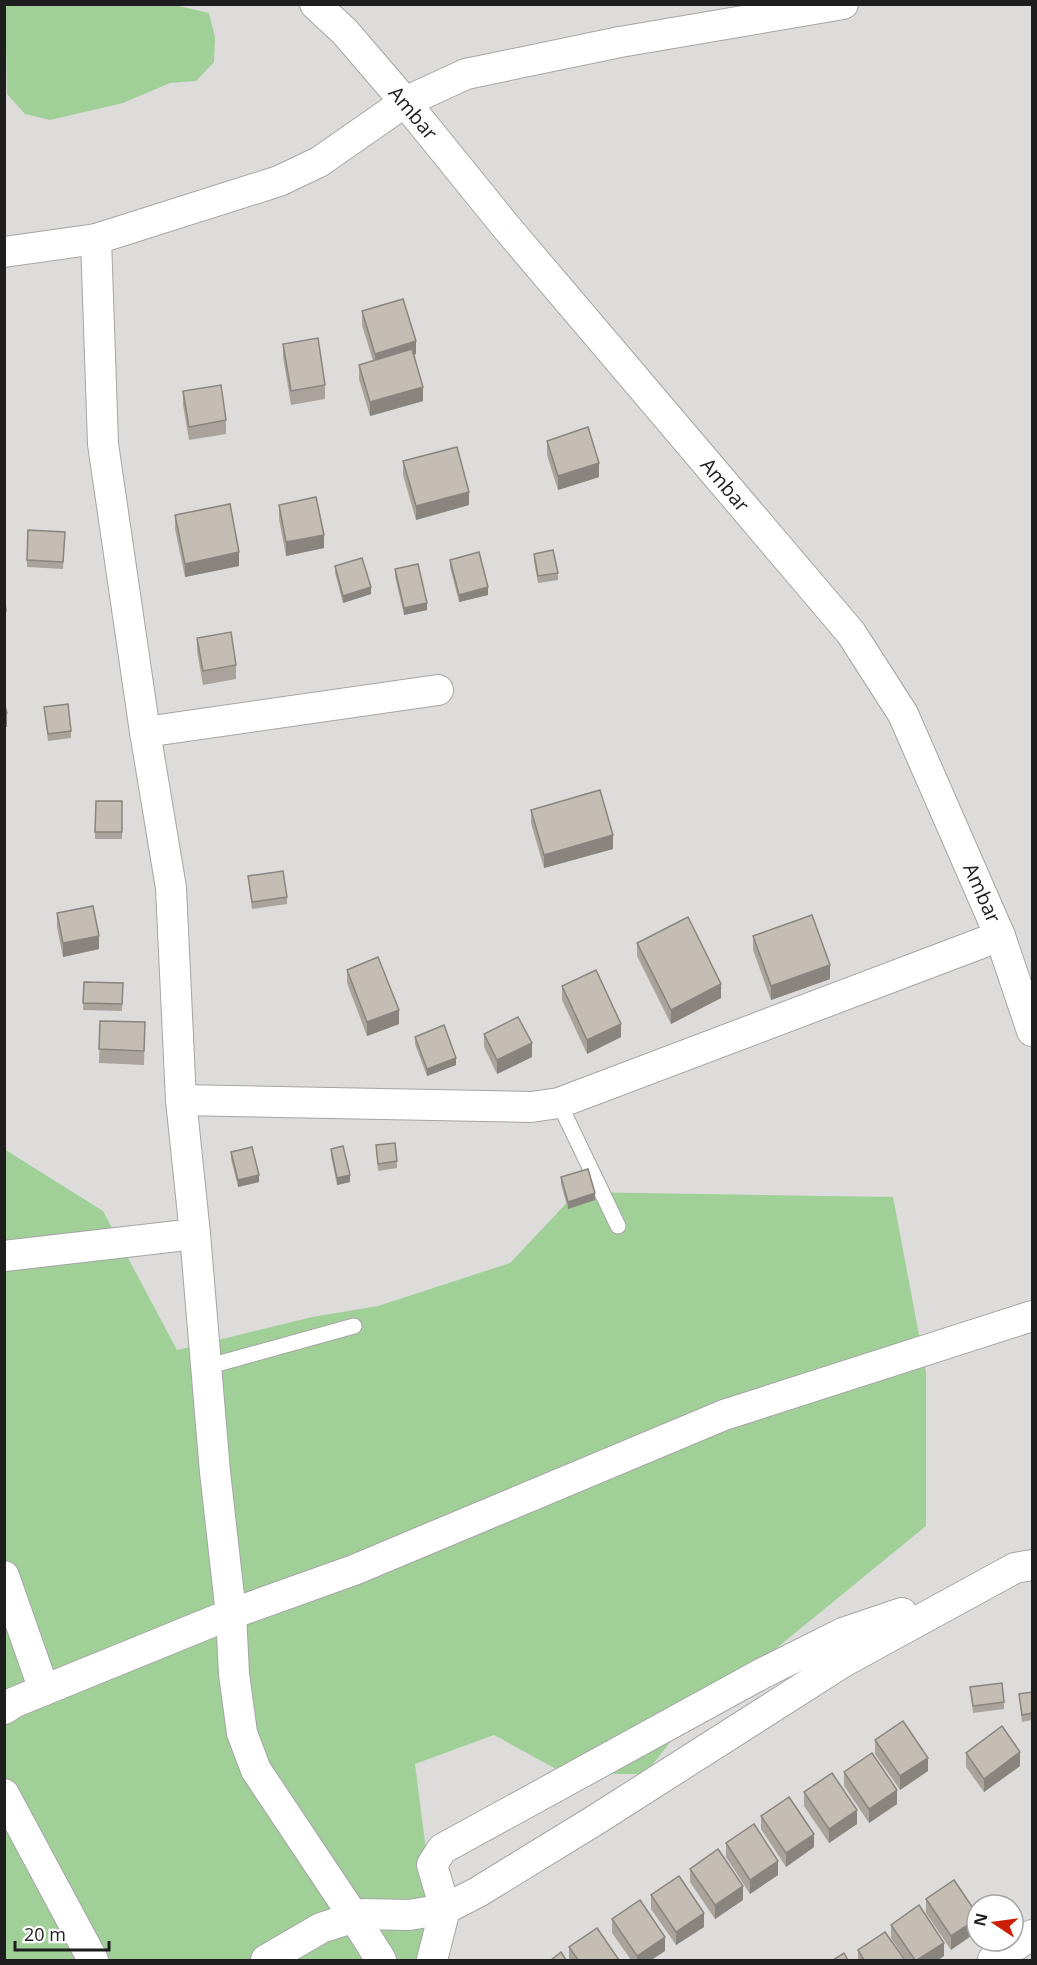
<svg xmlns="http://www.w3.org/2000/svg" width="1037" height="1965" font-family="'Open Sans',sans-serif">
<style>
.residential{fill:#dddcdb;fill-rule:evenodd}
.forest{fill:#a0d098}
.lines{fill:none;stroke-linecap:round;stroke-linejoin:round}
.service-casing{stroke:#a5a5a5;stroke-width:17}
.minor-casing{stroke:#a5a5a5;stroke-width:32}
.service{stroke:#fff;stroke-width:15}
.minor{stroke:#fff;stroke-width:30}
.wall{fill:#a9a39b}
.shaded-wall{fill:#89847e}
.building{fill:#c4bdb4;stroke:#89847e;stroke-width:1.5}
.labels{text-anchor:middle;stroke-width:5;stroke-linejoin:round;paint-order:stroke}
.street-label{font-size:20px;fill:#1e1e1e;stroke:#fff}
</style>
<rect width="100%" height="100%" fill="#f0ede4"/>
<path class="residential" d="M5,5H1032V1960H5ZM977,1905H1013V1941H977Z"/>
<g class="forest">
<path d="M170,4L209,13L215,37L214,62L196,81L170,83L123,103L50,120L25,114L7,94L5,5Z"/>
<path d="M4,1149L103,1211L177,1350L312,1317L378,1306L510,1263L577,1192L893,1197L926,1372V1526L686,1722L645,1774H565L494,1735L415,1764L440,1960H5Z"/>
</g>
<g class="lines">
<g class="service-casing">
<g id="service">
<path d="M559,1103L618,1226"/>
<path d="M206,1367L354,1326"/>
</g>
</g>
<g class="minor-casing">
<g id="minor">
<path d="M315,4L345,32L405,102L507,228L851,633L903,714L1000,936L1032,1031"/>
<path d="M96,239L103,444L145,732L171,888L181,1100L195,1234L215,1472L231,1614L234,1674L242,1733L256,1770L354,1917L381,1960"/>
<path d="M4,252L96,239L279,181L319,162L405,102L466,74L620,42L843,4"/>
<path d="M145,732L438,690"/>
<path d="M181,1100L531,1107L559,1103L1000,936"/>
<path d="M4,1256L195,1234"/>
<path d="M4,1576L44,1690"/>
<path d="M4,1709L15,1702L231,1614L354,1570L724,1415L1032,1316"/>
<path d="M4,1794L93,1960"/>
<path d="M266,1960L321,1928L364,1914L409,1915L445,1909L478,1892L597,1819L843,1662L1015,1568L1032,1565"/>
<path d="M432,1960L445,1909L432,1865L442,1849L763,1673L843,1633L902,1613"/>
<path d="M993,1960L1032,1935"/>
</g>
</g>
<use href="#service" class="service"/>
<use href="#minor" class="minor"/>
</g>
<g class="wall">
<path d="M362,311L416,354L414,355L423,401L370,416L359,379V365L373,361L362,325Z"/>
<path d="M283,344L325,385V399L291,405L283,357Z"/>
<path d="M183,391L226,420V434L189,440L183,405Z"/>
<path d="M547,441L599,477L558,490L547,455Z"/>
<path d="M403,461L469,505L416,520L403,475Z"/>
<path d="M279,505L324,548L286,556L279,519Z"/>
<path d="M175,515L239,566L185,577L175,529Z"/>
<path d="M65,532L63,569L27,567V560Z"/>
<path d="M534,554L558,573V580L538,583L534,561Z"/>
<path d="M450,560L488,595L459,602L450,567Z"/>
<path d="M335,566L371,594L343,603L335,573Z"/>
<path d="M395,569L427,610L404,615L395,576Z"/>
<path d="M4,595L6,611V625H4Z"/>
<path d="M197,638L236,665V679L203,685L197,651Z"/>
<path d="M44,707L71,731V738L48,741Z"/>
<path d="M122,801V839H95V832Z"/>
<path d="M531,810L613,849L544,868L531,823Z"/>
<path d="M248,876L287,897V904L252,909Z"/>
<path d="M57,913L99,949L63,957L57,927Z"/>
<path d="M753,936L830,979L771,1000L753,950Z"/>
<path d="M637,943L721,998L671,1024L637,956Z"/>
<path d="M347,970L399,1024L367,1036L347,983Z"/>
<path d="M84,982L123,983L122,1011L83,1010Z"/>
<path d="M562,986L621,1037L587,1054L562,1000Z"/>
<path d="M100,1021L145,1022L144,1065L99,1063Z"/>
<path d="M484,1034L532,1057L497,1074L484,1047Z"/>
<path d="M415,1037L456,1065L427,1076L415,1044Z"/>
<path d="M376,1145L397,1161V1168L378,1171Z"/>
<path d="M331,1149L350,1182L337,1185L331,1156Z"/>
<path d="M231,1152L259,1182L238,1187L231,1159Z"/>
<path d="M561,1177L595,1200L568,1209L561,1184Z"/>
<path d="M970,1687L1004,1702V1709L973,1713Z"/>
<path d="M1032,1692V1720L1022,1722L1019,1694Z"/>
<path d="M875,1740L928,1771L900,1790L875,1754Z"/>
<path d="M966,1753L1020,1766L984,1792L966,1767Z"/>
<path d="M844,1772L897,1804L869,1823L844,1786Z"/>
<path d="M804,1792L857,1824L829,1843L804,1806Z"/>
<path d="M761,1816L814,1847L786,1867L761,1829Z"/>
<path d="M726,1843L778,1875L750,1894L726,1857Z"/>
<path d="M690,1869L743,1900L715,1919L690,1882Z"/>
<path d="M954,1880L951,1950L926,1913V1899Z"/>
<path d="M651,1895L704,1927L676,1945L651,1909Z"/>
<path d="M612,1919L665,1951L651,1960H631L612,1933Z"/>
<path d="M891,1925L944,1956L938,1960H906L891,1938Z"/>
<path d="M569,1947L619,1960H569Z"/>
<path d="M858,1950L905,1960H858Z"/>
</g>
<g class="shaded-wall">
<path d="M416,341V354L375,367V354Z"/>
<path d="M423,387V401L370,416V402Z"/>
<path d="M599,463V477L558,490V476Z"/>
<path d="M469,492V505L416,520V506Z"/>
<path d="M324,535V548L286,556V542Z"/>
<path d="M239,552V566L185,577V564Z"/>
<path d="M371,587V594L343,603V596Z"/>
<path d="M488,587V595L459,602V595Z"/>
<path d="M427,603V610L404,615V608Z"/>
<rect x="4" y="713" width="3" height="14"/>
<path d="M613,835V849L544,868V855Z"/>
<path d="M99,936V949L63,957V943Z"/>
<path d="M830,965V979L771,1000V986Z"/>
<path d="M721,984V998L671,1024V1010Z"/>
<path d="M399,1010V1024L367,1036V1022Z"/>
<path d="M621,1024V1037L587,1054V1040Z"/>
<path d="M532,1043V1057L497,1074V1060Z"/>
<path d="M456,1058V1065L427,1076V1069Z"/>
<path d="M259,1175V1182L238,1187V1180Z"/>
<path d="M350,1175V1182L337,1185V1178Z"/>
<path d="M595,1193V1200L568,1209V1202Z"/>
<path d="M1020,1752V1766L984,1792V1779Z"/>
<path d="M928,1758V1771L900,1790V1776Z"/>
<path d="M897,1790V1804L869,1823V1809Z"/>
<path d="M857,1810V1824L829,1843V1829Z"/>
<path d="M814,1834V1847L786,1867V1853Z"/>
<path d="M778,1861V1875L750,1894V1880Z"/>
<path d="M743,1886V1900L715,1919V1905Z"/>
<path d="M704,1913V1927L676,1945V1932Z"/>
<path d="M977,1919V1932L951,1950V1936Z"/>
<path d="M665,1937V1951L651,1960H637V1956Z"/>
<path d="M944,1943V1956L938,1960H917Z"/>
</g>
<g class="building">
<path d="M403,299L416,341L375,354L362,311Z"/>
<path d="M318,338L325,385L291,391L283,344Z"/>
<path d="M412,349L423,387L370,402L359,365Z"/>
<path d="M221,385L226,420L189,427L183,391Z"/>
<path d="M588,427L599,463L558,476L547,441Z"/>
<path d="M457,447L469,492L416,506L403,461Z"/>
<path d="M316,497L324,535L286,542L279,505Z"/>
<path d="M230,504L239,552L185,564L175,515Z"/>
<path d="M28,530L65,532L63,562L27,560Z"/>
<path d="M553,550L558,573L538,576L534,554Z"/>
<path d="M479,552L488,587L459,595L450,560Z"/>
<path d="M362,558L371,587L343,596L335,566Z"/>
<path d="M418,564L427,603L404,608L395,569Z"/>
<path d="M4,595L6,611L4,612Z"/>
<path d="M231,632L236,665L203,671L197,638Z"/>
<path d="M4,703L7,713H4Z"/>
<path d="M68,704L71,731L48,734L44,707Z"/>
<path d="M600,790L613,835L544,855L531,810Z"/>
<path d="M96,801H122V832H95Z"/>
<path d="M283,871L287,897L252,902L248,876Z"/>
<path d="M93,906L99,936L63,943L57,913Z"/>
<path d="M812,915L830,965L771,986L753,936Z"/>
<path d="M688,917L721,984L671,1010L637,943Z"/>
<path d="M378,957L399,1010L367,1022L347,970Z"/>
<path d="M596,970L621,1024L587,1040L562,986Z"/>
<path d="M84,982L123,983L122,1004L83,1003Z"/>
<path d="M518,1017L532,1043L497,1060L484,1034Z"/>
<path d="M100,1021L145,1022L144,1051L99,1049Z"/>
<path d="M444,1025L456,1058L427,1069L415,1037Z"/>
<path d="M395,1143L397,1161L378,1164L376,1145Z"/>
<path d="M343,1146L350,1175L337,1178L331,1149Z"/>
<path d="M252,1147L259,1175L238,1180L231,1152Z"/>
<path d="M588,1169L595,1193L568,1202L561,1177Z"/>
<path d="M1002,1683L1004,1702L973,1706L970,1687Z"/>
<path d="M1032,1692V1713L1022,1715L1019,1694Z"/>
<path d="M903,1721L928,1758L900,1776L875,1740Z"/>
<path d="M1002,1726L1020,1752L984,1779L966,1753Z"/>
<path d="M872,1753L897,1790L869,1809L844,1772Z"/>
<path d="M832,1773L857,1810L829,1829L804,1792Z"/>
<path d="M789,1797L814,1834L786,1853L761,1816Z"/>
<path d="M754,1824L778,1861L750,1880L726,1843Z"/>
<path d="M718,1849L743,1886L715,1905L690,1869Z"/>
<path d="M679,1876L704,1913L676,1932L651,1895Z"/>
<path d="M954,1880L977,1914V1919L951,1936L926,1899Z"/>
<path d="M640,1900L665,1937L637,1956L612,1919Z"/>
<path d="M919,1905L944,1943L917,1960H915L891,1925Z"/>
<path d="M597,1928L619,1960H578L569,1947Z"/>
<path d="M885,1932L905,1960H864L858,1950Z"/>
<path d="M561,1952L566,1960H551Z"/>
<path d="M844,1953L848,1960H833Z"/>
</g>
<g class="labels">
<g class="street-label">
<text transform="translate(413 113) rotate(50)" y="7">Ambar</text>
<text transform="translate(725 485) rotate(50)" y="7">Ambar</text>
<text transform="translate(982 893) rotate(66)" y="7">Ambar</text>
</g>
</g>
<rect width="1037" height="1965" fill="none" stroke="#1e1e1e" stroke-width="12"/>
<g transform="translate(995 1923) rotate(283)"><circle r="28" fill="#ffffff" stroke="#a5a5a5" stroke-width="1.5"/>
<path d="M0-4.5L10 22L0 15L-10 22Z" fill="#cd1f00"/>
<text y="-9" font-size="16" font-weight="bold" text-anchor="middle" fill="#1e1e1e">N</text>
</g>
<path d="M15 1941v9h94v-9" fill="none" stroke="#1e1e1e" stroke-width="3"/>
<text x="24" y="1941" font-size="18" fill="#1e1e1e" stroke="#ffffff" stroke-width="4.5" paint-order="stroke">20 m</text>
</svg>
